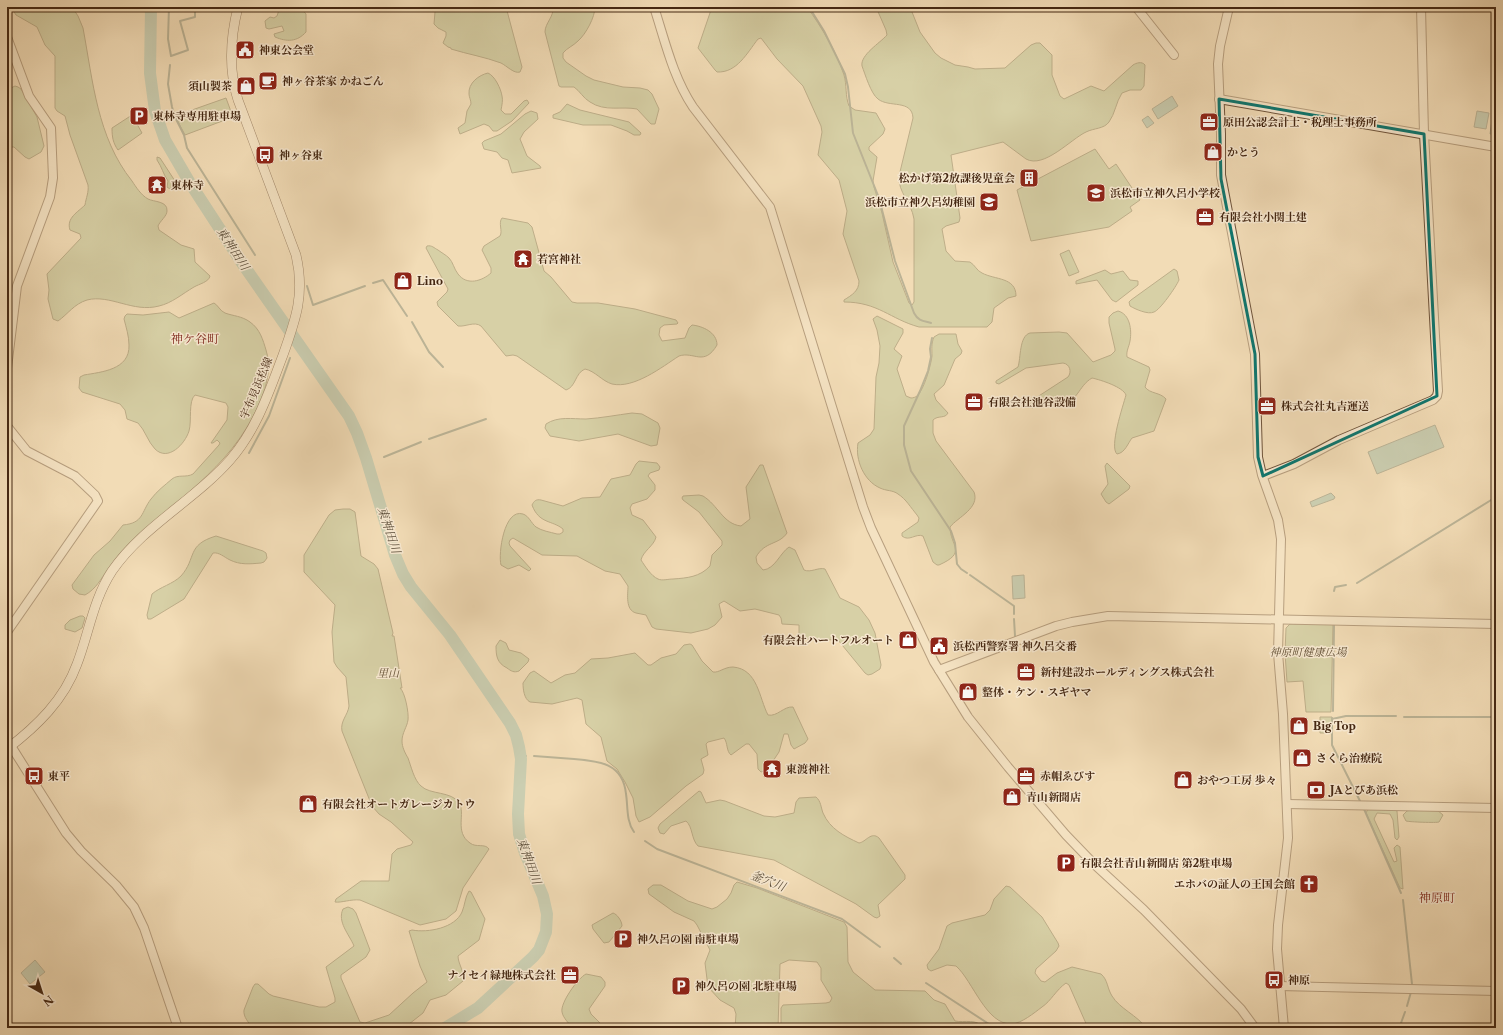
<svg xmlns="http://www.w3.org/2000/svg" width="1503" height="1035" font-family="'Libre Caslon Text','Noto Serif JP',serif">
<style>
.green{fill:#b6c292;stroke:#7e7552}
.water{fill:#9cbcaa;stroke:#79816e}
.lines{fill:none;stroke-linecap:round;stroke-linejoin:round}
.stream{stroke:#79816e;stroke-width:2}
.river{stroke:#9cbcaa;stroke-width:12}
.tertiary-casing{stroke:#70553c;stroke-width:10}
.secondary-casing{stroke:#452813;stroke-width:10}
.tertiary{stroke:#f7e8d0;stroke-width:8}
.secondary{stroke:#f7e8d0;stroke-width:9}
.marked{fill:none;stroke:#0f766e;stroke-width:3;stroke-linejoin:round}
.labels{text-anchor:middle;stroke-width:3;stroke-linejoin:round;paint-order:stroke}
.poi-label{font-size:11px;font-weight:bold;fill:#452813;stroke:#f7e8d0;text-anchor:start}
.street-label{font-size:11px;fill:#452813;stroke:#f7e8d0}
.park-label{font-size:11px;font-style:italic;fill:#614e33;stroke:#f7e8d0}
.water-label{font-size:12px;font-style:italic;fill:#5b4d39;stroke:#f7e8d0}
.neighbourhood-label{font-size:12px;fill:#7a1f14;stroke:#f7e8d0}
</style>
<rect width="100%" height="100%" fill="#f2dcb7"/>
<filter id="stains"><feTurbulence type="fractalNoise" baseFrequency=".005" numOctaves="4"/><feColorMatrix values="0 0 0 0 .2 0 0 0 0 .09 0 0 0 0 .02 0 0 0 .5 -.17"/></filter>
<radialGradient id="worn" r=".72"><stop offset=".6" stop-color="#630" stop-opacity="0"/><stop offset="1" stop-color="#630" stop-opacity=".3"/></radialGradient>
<g class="green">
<path d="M11,7H72L78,16L83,28C93,81 97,137 132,181C136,187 141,195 148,199C154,202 168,201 167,211C167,216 160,221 158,226L159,230L181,245L194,249L195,262L210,276C209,282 199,284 194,287C182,294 172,303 159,306C133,313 110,294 87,300C74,304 68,314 58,321L53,319L48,299L49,290L47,274L81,238L80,234L70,230C66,218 78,212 85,205C86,198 89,192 88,185L70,135L65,116L57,111L55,108V56L45,45L37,27L16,15Z"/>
<path d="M280,7H300L306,14V32C297,42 287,42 275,37L274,34L284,31L282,26L269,29L266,28L265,21L270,17L274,18L277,16Z"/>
<path d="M438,7H506L522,67L520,72C514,74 507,66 501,63C485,57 467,54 451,49V48L448,47L443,43L446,36V32L438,28L434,24L435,12Z"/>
<path d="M553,7H595C595,17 586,34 578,41C573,46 567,48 563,53V58L566,62L586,76L594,80L623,87L640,88L648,90L652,94L659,109L655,124H651L637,109C621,106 605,112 590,102C583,98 580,91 574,87H561L559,86L545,32C545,23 554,17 553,7Z"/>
<path d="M712,7H807C821,26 837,53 844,75C847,85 845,96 849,106L855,110L876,113L885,129L883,134L869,147V150L877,157L873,181L874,187L882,213L893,262L909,303L912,305L914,302V219C911,201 898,193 899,176L913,118C912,99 889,108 878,99C871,94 865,74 862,66C860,55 880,43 887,35L886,30L876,7H910L920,32L935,53L941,58L955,65L968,67L975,69L1005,68L1031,45L1036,43H1040L1052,55V75L1060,96L1064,99L1091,86L1104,91L1133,65C1136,63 1142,61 1145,65L1144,86L1141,90H1130L1122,93C1116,102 1115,114 1109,122C1104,129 1094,128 1086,132C1071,139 1044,169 1026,159L1003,142L951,155L960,218L959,222L946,226L942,229L946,251L955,261L970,262C975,265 977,271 982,273C995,280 1016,277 1016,296L1008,298L994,308L992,322L987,327H919C890,319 878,302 844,302V300C852,295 859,291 859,281L843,234L847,211L839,180L818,155L822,132L821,126L803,86L777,59L761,38L758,39C747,53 737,73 717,72L715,70L698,48Z"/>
<path d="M488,73C495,76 501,89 502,96C503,100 502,105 501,110L505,114H511L524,101L527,100L529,103L512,121L497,131H493L489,126L484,124L460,134L458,128L465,123L467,111L471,104C471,100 469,97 469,94C468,83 479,75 488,73Z"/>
<path d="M15,86L18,87L21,89L37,117L44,146L41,152L29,159L25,157L14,147H11L7,152V90Z"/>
<path d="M226,98L233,117L185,135L175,116Z"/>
<path d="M567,104L580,110L629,122L641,133L640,135H634L627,131L611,125H583L553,118V115L560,112Z"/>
<path d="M531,111L537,113L538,119L524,132L520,139L527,156L540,166L541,168L512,173L508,160L502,158L497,152L484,149L482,143L484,141L501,134L525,114Z"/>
<path d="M132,115L142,133L118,150C113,143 112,137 112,128Z"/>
<path d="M1095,149L1109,169L1116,164L1140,200L1130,207L1132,211L1109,227L1031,241L1017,190Z"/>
<path d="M157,157L160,158L175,181V184L170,189L167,187L168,181C163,174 162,167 157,160Z"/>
<path d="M502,218L528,223L532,227L544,271L551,277L572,302L577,303H598L635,309L676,320L678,323L677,324L664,325L660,328L659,335L662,341L685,338L689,328L692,325C702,326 717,332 717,345C704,367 694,351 679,356C662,367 634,389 612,384C602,381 595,371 585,369C575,373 576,387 566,390L517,356L513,355L506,356L481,326C474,321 466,327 458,326L438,306L437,302L447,292L448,289L426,248L427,246C432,245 434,248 438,250C442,253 446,255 449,258C453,262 454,269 458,274C467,286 482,281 491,273V268L482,250L484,246L500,236C503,231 498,223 502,218Z"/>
<path d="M1069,250L1079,272L1069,276L1060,254Z"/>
<path d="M1174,269L1177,271L1179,280C1176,287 1160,310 1154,312C1148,315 1135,309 1130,306L1129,302L1131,300Z"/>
<path d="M1105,270L1111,274L1123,271L1130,280L1138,281V285L1116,302L1112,300L1097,280L1076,284V281Z"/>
<path d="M214,303C218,305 220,311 225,313C233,316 242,316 250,322C260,329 263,340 266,350C271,366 268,379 263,394C238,462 183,494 133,540C123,549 115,559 107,570C101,579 96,589 85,595L79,594L73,589L72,585L94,555L110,541L123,525C144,523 141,512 151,499C157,491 165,485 172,479C178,474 186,478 193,474L219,445L220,443L217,440L213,443H211L227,420L228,407L226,403L195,395C188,401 192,421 189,431C185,444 168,462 155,449C148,442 145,430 138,423L127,419L125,410L120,404L82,392L79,388L80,377L84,375C101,372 130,370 129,345C129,336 126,327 124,319L125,316L127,314L143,315L169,312L179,318Z"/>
<path d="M1118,311C1130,314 1132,330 1130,341C1129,347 1126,351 1127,357L1149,367L1150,370L1145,387C1150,394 1160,392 1166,399L1154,431L1132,438C1128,443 1125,453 1117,454C1109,447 1123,406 1126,395C1123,387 1101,380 1092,378C1078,386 1078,403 1058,406L1048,401L1032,408L1030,406V403L1031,401L1068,377C1072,372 1070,364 1063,363L1026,368L999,384L996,383V381L1018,367C1021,358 1019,336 1030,333L1059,332L1067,333L1093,362L1111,355L1115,351V349L1109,323V317L1113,313Z"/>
<path d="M877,316L903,329V333L894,349L902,356L897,369L906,396L911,398C913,398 916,397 917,396C924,390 931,365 932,356C932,349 931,344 934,337L939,334H956L958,344L962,351L961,354L955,359L944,385L934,394L936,400L948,413C945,419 938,415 933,420V433L936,441L974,492C980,508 958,517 950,527C950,546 968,552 939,565H937L933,562L923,536C916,533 909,542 902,536V533L918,522L919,518L917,515C911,508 906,499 898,494C893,490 886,491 880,488C864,481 855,460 858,443L870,435L874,429L876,377L879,363L880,346L877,330L873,319Z"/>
<path d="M632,413L642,414L658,423L660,428L657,445L651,446L618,434L579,441L550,436L545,428L546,424C558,416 572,419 586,419C601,418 617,415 632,413Z"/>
<path d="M639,461L657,463L660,467L659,470L650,473L648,476L655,485V490L647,499L632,504L630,508L632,515L643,520L656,537C654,546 643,551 641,560C645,566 651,576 658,579C662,581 668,579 673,579C687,578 700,577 710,566L712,555L722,545V541L699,512L683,500L682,498L683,496L699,495L703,496C718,505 723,524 741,526L750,519L746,487L760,465H763L787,533C779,545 765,541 756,557L757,563L763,570C775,569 780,553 789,547L795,550L804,570C811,573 818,567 825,569L840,598L859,607L869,620L875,633L881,665L880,669L872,674L868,675L865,673L838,640L803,639L799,635V625L782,624L781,618L779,615L755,609L740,611L724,601L719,604L722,617L715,625L708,629L691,633L656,629L652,627L646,615C643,614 639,614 636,613C625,610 628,594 628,586L620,574L605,571L577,556L542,555L513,538L510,540L509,543L510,546L531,569L529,571L519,565L508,569L501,565C498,554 504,508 523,514C529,516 531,523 536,527C542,531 550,532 557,534H560L563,532V529C552,520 539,524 532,505C534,501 536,499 541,500L563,506L582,498L600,497L611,479L630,475L636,464Z"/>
<path d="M1107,463L1130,486L1129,489L1109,504L1106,502L1101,494L1108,484L1105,466Z"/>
<path d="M343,509H350L355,512L361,556L374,564L378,569L393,633L392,636H394L402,688H400C405,692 409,713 408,720C407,727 402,733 402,741C402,747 405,753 408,758C411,766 414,780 421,786C430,795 452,791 459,803C466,813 454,832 470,843C476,848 485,843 489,849L463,888L456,911L446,919L420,925L360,900C351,899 341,903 335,902L336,899L361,881H389L392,854L397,849L411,845L413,842L391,822L379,814L372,806L342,731C340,721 348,715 349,706L346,677L337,667L334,662L332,632L335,605L304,572V555L329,515L335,510Z"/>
<path d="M216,536L263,551L266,553L267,558L264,562L261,563C250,564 240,565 230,560C224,557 219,552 213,553L184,599L151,619H148L147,615L152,594C160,587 173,584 181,576C197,558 186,545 216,536Z"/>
<path d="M80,616H83L85,618L82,628L75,632L65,629V625L70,620Z"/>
<path d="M1290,624H1333L1331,712H1306L1303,681L1287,682L1285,653L1286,628Z"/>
<path d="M500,640L506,643L509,650L521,653L529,659L528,662L519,671C514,673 511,671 507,668C497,663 496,656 496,646Z"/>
<path d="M690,644L692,645L702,661L713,672C719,673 724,667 733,667C758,669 759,698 768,715C777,717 784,706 793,707L808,739L805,743L794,749L791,745L788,734H784L779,752L767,770L761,772L758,769L757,754L749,744H746L731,755C726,751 728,743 724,738L708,742L706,744L708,755L701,759L704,770L703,774L686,786L650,817L639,822L636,816L633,798L625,782L617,769L607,761L601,737L586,724L582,700L577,698L552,704L530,702C524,699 523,689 523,683L530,673L534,671L551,683L565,675L575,673L591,659L608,658L635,653L648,665H651L661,658L676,654L684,645Z"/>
<path d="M1320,717H1332L1331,733H1320Z"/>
<path d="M699,791L701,792L706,803L720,800L725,801L764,816L775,817L794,813L796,802L799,798L816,797C821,801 821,808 823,813C830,829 844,836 859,843C866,842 871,831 879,838L905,875V879L878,905L880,916L877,918L874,917L856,904L774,860L698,846C691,839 693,827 686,821L671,826L664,834L660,833L658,828L660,824Z"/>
<path d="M1368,809L1395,810L1397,811L1399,837L1397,840L1395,838L1393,820L1390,814L1377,813L1374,819L1394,862L1397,861L1394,848L1397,845L1400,847L1403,889L1400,888L1366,813Z"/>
<path d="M1411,810H1437L1443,815L1439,822C1437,823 1409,822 1406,821L1403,815L1407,811Z"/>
<path d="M737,882L757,888L844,922L847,927L848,962L853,972L875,990L925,991L934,1000L945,1004L955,1021C965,1023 976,1018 984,1028H917L911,1024L888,1028H781V1008L783,1005L826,1003L830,1002L832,998L821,980V968L817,962L789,960L780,964L778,1028H735L736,1014L734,1008L720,1000L708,987L705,963L710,950L697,925L694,921L674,912L649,894L648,889L653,885H661L688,901L712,909L717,907L727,899L731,893L734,885Z"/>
<path d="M1006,886L1010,887L1042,917L1058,943L1059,946L1056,951L1036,969L1035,973L1041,981L1045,982L1057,973L1072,967L1101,974C1108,980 1107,988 1112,996C1120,1009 1137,1015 1146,1028H1088L1069,985L1066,983C1056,990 1051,1001 1042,1007C1034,1013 1022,1023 1012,1024C986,1025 973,981 956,966L947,965L931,971L928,969L927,965L939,949L947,926L952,923L985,915L990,910L994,899Z"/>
<path d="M469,891L471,892L485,919L479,940L458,956C458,964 465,972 463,981L446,995L430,1000L423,1013L404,1028H253C249,1023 243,1017 244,1010L253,987L255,984H258L269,994L273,996L319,1007H326L335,1002V998L326,967L354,946C349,934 337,922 343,909L348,907L353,909L356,913L370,950L366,957L341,975V978L360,1022L365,1023L389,1015L413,993L427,982L420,966L409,931L412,930C428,933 455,928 462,912C465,905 465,897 469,891Z"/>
<path d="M613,913C617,914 622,921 622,926L609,942L604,943L593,929L592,925Z"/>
<path d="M586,974L601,977L605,982V986L589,1009L591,1014L601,1024L599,1028H572C569,1023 563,1018 562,1012C560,1003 578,978 586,974Z"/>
</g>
<g class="water">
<path d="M1172,96L1178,106L1158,119L1152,109Z"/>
<path d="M1477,111L1489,113L1486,129L1474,127Z"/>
<path d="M1493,113L1496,114V134H1490Z"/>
<path d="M1148,116L1154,123L1147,128L1142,120Z"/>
<path d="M1435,425L1444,447L1377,474L1368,452Z"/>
<path d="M1331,493L1335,497L1334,499L1312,507L1310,502Z"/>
<path d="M1024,575L1025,598L1013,599L1012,576Z"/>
<path d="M35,960L45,972L30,984L21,973Z"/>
</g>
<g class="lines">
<g class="stream">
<path d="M169,7L168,39L171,56L188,50L180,21L195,17V7"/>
<path d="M809,7L824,31L845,74L848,87L853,133L879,198L895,261L914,313C918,321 924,321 931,323"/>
<path d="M232,8V7"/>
<path d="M170,65L168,84L172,107L175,117L184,135L187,148L255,255"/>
<path d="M373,283L383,280L407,316"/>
<path d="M307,286L313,305L365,286"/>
<path d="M412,322L429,352L443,367"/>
<path d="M932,338L930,349L931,357L928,371L920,391L904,426V445L911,471L951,531L955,543L957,564L961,569L967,573"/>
<path d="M299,351L302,349"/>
<path d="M429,439L486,419"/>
<path d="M249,453L269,416L290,358"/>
<path d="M384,457L421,442"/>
<path d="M970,575L1014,606V614"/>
<path d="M1357,583L1496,497"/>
<path d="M1334,591L1335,587L1346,585"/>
<path d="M1014,619L1015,636"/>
<path d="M1333,711L1334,625"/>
<path d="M1404,717H1496"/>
<path d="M1332,718V745L1360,801"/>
<path d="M1332,719L1346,716H1396"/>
<path d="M521,755L526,756"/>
<path d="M534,756C547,757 560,758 574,759C599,761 623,763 626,794C628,806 626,821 634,832"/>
<path d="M1364,809L1401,893"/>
<path d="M645,841L657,849L842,919L880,947"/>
<path d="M1403,900L1412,984"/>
<path d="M894,958L901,964"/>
<path d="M926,983L995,1028"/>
<path d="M1407,1006L1411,992"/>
<path d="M1401,1028V1023L1405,1012"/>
</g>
<path class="river" d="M151,7L150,73L155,111L165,140L190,183L242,263L349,416L357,433L366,458L395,555L403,574L411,587L450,635L510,723L516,735L519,747L521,759L518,814L519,834L525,853L543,896L547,914L546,932L539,950L533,957L478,1008L445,1028"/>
<g class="tertiary-casing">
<g id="tertiary">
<path d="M654,7C665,41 673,77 693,107L770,207L863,507L871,528L934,662L968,717L1008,767L1066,835L1094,864L1144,910L1241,1009L1255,1028"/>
<path d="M1136,7L1174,55"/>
<path d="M1229,7L1220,46L1218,64L1221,134V175L1255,354L1258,457L1262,475L1278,520L1281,539L1278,653L1283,714L1288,838L1278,925L1277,949L1284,1028"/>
<path d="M7,37L29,96L51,128L53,178L50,197L17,286L7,368"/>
<path d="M1219,99L1496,147"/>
<path d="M7,426L27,451L75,476L95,495L98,501L7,632"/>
<path d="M1263,476L1294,464L1339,440L1433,400L1437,396L1438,391L1424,134L1421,7"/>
<path d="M939,670L1056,626L1072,622L1108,616L1496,624"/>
<path d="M7,741L11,746L66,833L81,851L116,885L134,907L144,928L178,1028"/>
<path d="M1287,804L1496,808"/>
<path d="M1279,986L1496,991"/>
</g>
</g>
<g class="secondary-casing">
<path id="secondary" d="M7,749C37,726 64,700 77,664C89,633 93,600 112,571C143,526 195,500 230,460C257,429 269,392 283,355C296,319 305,294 296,255L238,100C228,69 230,39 238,7"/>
</g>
<use href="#tertiary" class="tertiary"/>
<use href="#secondary" class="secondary"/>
</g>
<path d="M0 0H1503V1035H0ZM1219,99L1424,134L1437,396L1263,476L1258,457L1255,354L1221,179Z" fill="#f2dcb7" fill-opacity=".55" fill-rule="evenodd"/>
<path class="marked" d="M1219,99L1424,134L1437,396L1263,476L1258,457L1255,354L1221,179Z"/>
<defs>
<g id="civic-square" transform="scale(1)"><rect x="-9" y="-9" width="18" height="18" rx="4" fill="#8f2418" stroke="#f7e8d0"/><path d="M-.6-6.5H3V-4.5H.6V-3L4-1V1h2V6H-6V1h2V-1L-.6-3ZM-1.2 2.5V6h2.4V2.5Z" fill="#fff"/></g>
<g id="cafe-square" transform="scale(1)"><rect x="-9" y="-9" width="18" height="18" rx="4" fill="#8f2418" stroke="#f7e8d0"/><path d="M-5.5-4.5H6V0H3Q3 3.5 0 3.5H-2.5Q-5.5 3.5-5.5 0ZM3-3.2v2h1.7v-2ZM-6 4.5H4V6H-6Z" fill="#fff"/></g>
<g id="shop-square" transform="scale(1)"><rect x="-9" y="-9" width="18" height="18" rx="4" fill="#8f2418" stroke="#f7e8d0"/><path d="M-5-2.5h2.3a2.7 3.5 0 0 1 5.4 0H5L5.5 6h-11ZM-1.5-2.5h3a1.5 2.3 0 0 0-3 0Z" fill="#fff"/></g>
<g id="parking-square" transform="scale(1)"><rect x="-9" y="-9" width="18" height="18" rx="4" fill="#8f2418" stroke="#f7e8d0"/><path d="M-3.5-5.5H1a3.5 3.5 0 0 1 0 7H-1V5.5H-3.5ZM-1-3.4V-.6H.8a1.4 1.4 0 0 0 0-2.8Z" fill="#fff"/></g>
<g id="office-square" transform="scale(1)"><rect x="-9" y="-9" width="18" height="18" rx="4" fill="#8f2418" stroke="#f7e8d0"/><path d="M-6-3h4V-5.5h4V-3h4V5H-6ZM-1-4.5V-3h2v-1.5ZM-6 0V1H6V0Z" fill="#fff"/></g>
<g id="bus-square" transform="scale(1)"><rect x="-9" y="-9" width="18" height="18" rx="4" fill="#8f2418" stroke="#f7e8d0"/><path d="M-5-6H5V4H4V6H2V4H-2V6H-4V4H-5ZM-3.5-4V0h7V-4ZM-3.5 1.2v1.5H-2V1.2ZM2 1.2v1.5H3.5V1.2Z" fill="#fff"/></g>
<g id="building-square" transform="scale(1)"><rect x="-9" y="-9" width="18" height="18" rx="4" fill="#8f2418" stroke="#f7e8d0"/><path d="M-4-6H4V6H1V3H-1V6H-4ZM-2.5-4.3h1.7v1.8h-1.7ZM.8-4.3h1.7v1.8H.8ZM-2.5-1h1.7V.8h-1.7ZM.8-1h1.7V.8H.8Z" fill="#fff"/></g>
<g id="temple-square" transform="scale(1)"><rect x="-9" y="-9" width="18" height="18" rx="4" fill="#8f2418" stroke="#f7e8d0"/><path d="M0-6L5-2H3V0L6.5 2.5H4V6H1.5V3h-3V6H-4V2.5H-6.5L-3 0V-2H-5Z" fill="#fff"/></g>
<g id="school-square" transform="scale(1)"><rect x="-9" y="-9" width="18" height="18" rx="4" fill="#8f2418" stroke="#f7e8d0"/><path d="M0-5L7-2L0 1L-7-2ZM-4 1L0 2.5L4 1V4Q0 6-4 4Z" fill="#fff"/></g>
<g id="bank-square" transform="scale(1)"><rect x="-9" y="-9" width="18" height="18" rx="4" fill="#8f2418" stroke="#f7e8d0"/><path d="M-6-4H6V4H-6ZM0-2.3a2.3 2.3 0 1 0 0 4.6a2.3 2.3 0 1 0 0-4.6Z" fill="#fff"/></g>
<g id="church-square" transform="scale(1)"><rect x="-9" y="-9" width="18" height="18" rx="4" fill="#8f2418" stroke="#f7e8d0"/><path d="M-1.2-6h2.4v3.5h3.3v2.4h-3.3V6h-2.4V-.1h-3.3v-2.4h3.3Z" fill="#fff"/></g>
</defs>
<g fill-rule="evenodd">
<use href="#civic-square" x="245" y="50"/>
<use href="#cafe-square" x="268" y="81"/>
<use href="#shop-square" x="246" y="86"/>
<use href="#parking-square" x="139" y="116"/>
<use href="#office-square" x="1209" y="122"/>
<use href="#shop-square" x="1213" y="152"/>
<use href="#bus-square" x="265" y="155"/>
<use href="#building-square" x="1029" y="178"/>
<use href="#temple-square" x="157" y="185"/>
<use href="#school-square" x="1096" y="193"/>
<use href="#school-square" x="989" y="202"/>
<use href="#office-square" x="1205" y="217"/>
<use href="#temple-square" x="523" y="259"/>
<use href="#shop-square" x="403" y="281"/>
<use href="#office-square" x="974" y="402"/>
<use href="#office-square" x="1267" y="406"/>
<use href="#shop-square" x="908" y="640"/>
<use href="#civic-square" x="939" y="646"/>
<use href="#office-square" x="1026" y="672"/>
<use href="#shop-square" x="968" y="692"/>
<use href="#shop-square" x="1299" y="726"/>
<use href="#shop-square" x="1302" y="758"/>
<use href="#temple-square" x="772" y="769"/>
<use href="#bus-square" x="34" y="776"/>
<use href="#office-square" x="1026" y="776"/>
<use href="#shop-square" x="1183" y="780"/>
<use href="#bank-square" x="1316" y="790"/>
<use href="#shop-square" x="1012" y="797"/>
<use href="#shop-square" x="308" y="804"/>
<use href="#parking-square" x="1066" y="863"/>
<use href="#church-square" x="1309" y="884"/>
<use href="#parking-square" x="623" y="939"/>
<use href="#office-square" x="570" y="975"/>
<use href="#bus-square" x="1274" y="980"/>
<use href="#parking-square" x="681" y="986"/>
</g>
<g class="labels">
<g class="poi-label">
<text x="259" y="54">神東公会堂</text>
<text x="282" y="85">神ヶ谷茶家 かねごん</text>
<text x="232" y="90" text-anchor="end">須山製茶</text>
<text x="153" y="120">東林寺専用駐車場</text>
<text x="1223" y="126">原田公認会計士・税理士事務所</text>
<text x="1227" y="156">かとう</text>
<text x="279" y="159">神ヶ谷東</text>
<text x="1015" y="182" text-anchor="end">松かげ第2放課後児童会</text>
<text x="171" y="189">東林寺</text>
<text x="1110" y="197">浜松市立神久呂小学校</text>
<text x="975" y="206" text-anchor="end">浜松市立神久呂幼稚園</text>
<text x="1219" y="221">有限会社小関土建</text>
<text x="537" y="263">若宮神社</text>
<text x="417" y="285">Lino</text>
<text x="988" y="406">有限会社池谷設備</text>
<text x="1281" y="410">株式会社丸吉運送</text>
<text x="894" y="644" text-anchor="end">有限会社ハートフルオート</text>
<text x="953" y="650">浜松西警察署 神久呂交番</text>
<text x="1040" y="676">新村建設ホールディングス株式会社</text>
<text x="982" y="696">整体・ケン・スギヤマ</text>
<text x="1313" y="730">Big Top</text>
<text x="1316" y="762">さくら治療院</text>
<text x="786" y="773">東渡神社</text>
<text x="48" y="780">東平</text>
<text x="1040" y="780">赤帽ゑびす</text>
<text x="1197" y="784">おやつ工房 歩々</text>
<text x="1330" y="794">JAとぴあ浜松</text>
<text x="1026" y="801">青山新聞店</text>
<text x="322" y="808">有限会社オートガレージカトウ</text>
<text x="1080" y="867">有限会社青山新聞店 第2駐車場</text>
<text x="1295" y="888" text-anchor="end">エホバの証人の王国会館</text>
<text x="637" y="943">神久呂の園 南駐車場</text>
<text x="556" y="979" text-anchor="end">ナイセイ緑地株式会社</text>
<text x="1288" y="984">神原</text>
<text x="695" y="990">神久呂の園 北駐車場</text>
</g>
<g class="street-label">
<text transform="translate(256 388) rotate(-67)" y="4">宇布見浜松線</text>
</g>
<g class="park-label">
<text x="1308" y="656">神原町健康広場</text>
<text x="388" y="677">里山</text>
</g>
<g class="water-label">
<text transform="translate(233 249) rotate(57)" y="4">東神田川</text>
<text transform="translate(389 530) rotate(72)" y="4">東神田川</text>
<text transform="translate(529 861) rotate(70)" y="4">東神田川</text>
<text transform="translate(768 881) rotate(21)" y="4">釜穴川</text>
</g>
<g class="neighbourhood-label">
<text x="195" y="343">神ケ谷町</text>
<text x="1437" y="902">神原町</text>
</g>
</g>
<rect width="1503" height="1035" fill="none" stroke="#f2dcb7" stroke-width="24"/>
<rect x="8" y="8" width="1487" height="1019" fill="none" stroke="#452813" stroke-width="2"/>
<rect x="12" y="12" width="1479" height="1011" fill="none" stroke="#452813"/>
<g transform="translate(42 993) rotate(141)" stroke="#f7e8d0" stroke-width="3" paint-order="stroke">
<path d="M0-3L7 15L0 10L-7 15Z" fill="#452813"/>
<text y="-6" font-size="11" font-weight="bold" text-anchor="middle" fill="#452813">N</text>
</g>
<rect width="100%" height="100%" filter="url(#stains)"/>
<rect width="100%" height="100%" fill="url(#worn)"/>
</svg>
